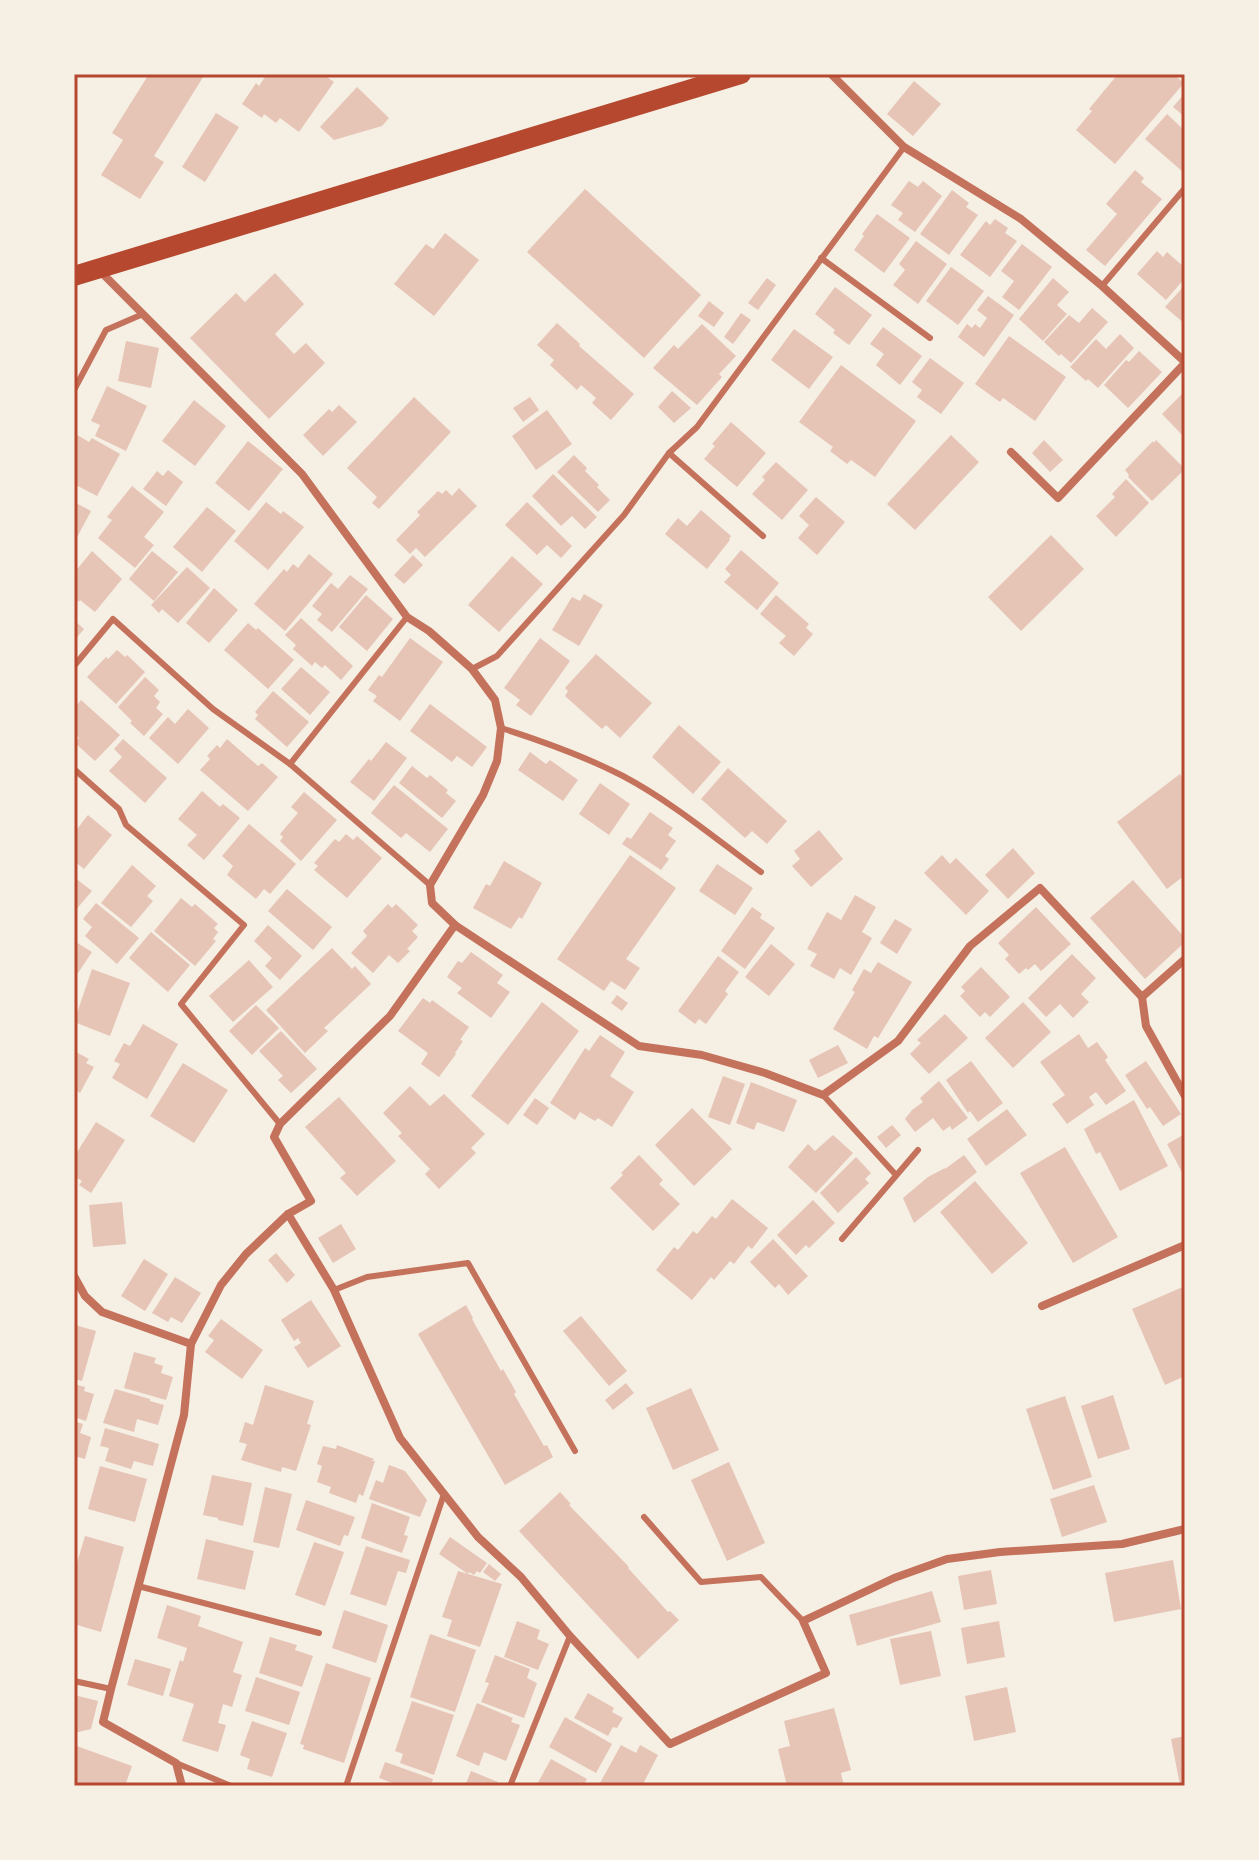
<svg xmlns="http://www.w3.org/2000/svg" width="1259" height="1860" font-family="'Nunito Sans',sans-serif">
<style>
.building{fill:#e6c5b7}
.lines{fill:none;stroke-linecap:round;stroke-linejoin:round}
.service{stroke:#c5725c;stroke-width:6}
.minor{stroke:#c5725c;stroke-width:8}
.primary{stroke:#b5482f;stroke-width:20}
.neatline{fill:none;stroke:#b5482f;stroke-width:3}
</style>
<rect width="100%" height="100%" fill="#f6efe4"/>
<g class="building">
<path d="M149,74H205L154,156L164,162L140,199L101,175L123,140L112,133Z"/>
<path d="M267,74H323L334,82L299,132L280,118L276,123L264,114L262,118L242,104L256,83L259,86Z"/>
<path d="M1118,74H1173L1184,83L1115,164L1076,130L1092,111L1089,109Z"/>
<path d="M914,81L941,104L913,136L887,114Z"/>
<path d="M357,87L389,118L382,126L334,140L320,127Z"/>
<path d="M1185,93V117L1173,107Z"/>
<path d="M216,113L239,127L205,182L182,167Z"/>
<path d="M1167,114L1185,131V170L1183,172L1145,139Z"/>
<path d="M1135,170L1144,178L1141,182L1162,199L1105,266L1086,250L1117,214L1106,204Z"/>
<path d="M909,181L918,187L923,181L942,196L915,232L898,220L903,213L891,205Z"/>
<path d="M585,189L701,295L644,358L527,252Z"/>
<path d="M952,190L969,203L966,207L978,215L949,255L920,234Z"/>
<path d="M877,214L910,238L884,273L854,250L864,236L862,234Z"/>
<path d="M995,219L1008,228L1005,233L1017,241L990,277L960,255L986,221L990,225Z"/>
<path d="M445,233L479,260L434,316L394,284L426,244L433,249Z"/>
<path d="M916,241L947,264L918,304L893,285L905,270L899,264Z"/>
<path d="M1022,244L1052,267L1019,310L1002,297L1014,281L1001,271Z"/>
<path d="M1157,251L1163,257L1167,252L1185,268V278L1166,300L1137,274Z"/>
<path d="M951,267L984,291L958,325L926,301Z"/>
<path d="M275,273L304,304L275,334L294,354L306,343L325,363L269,419L190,338L236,293L245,302Z"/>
<path d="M767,278L776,285L758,310L748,303Z"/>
<path d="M1053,278L1069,292L1057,305L1067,314L1043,341L1019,319Z"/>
<path d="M1185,285V324L1165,307Z"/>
<path d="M835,287L872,315L849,345L833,333L835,330L815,314Z"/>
<path d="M988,296L1014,315L984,357L958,337L967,324L972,328L975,324L980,328L987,318L977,310Z"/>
<path d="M709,301L724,313L714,327L698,316Z"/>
<path d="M1092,308L1108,322L1071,363L1061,354L1059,356L1044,342L1069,315L1079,323Z"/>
<path d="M741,313L751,320L733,344L724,337Z"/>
<path d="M557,323L580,344L579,346L634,394L611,420L592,403L596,398L581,385L577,390L550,365L554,360L537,345Z"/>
<path d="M702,324L736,356L719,374L722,377L697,405L653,368L674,345L678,349Z"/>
<path d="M883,327L922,356L900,385L876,365L884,354L870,344Z"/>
<path d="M794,329L833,357L809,389L771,360Z"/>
<path d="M1120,334L1134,348L1098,388L1088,379L1086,381L1070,367L1096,339L1106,349Z"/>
<path d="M1009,336L1066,377L1035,421L1003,398L1000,402L975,384Z"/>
<path d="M126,341L159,348L151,388L118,381Z"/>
<path d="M1139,351L1162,372L1128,408L1104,385L1126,360L1129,362Z"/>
<path d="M930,358L964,383L941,414L917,397L922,390L912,382Z"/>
<path d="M841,365L916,421L875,477L851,460L847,464L830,451L833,447L799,422Z"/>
<path d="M107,386L147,406L126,451L95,436L100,425L91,421Z"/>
<path d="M672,391L691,408L674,423L658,407Z"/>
<path d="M1183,393L1185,395V438L1162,414Z"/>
<path d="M414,397L451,432L379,509L372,503L377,497L347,468Z"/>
<path d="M530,397L539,410L523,422L513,408Z"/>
<path d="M194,400L226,426L195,466L162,441Z"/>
<path d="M339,405L357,422L323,456L303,435L329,409L332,412Z"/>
<path d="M547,410L572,444L536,470L512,436Z"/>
<path d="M731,422L766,453L737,487L704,459L715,446L712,444Z"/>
<path d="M74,433L89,442L92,438L120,454L97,496L74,484Z"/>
<path d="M951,435L979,462L915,530L887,504Z"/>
<path d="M1044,440L1063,460L1050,472L1032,453Z"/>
<path d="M1156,440L1185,469L1152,501L1128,477L1129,475L1125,470L1153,441L1154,443Z"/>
<path d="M248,441L283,469L249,511L215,483Z"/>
<path d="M574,455L587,468L585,471L599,485L597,487L610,500L598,512L557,472Z"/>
<path d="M776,462L808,490L782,520L752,494L765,480L762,477Z"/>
<path d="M168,470L183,482L166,506L143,489L157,471L163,476Z"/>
<path d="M553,474L597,517L585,529L572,516L561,526L532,496Z"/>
<path d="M1126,479L1149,503L1116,537L1096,516L1115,497L1112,494Z"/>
<path d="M132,486L164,512L144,537L154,545L135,568L98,538L112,520L107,517Z"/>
<path d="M459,488L477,506L425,557L416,548L410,554L396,540L420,515L417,512L438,491L442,494L446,490L452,496Z"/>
<path d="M816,497L845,522L817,555L798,538L809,525L799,516Z"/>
<path d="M74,502L91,511L74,543Z"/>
<path d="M266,502L281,514L283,511L304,527L268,570L234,541Z"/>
<path d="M527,502L572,546L561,558L547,545L537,555L505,525Z"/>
<path d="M207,507L236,531L202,572L173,547Z"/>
<path d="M701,510L731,536L729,539L730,540L707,569L665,534L678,518L687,526Z"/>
<path d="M1051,535L1084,569L1021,631L988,597Z"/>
<path d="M741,550L779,583L757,610L724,582L731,575L725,569Z"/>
<path d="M92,551L122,579L95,612L80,600L79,602L74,598V573Z"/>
<path d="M152,551L178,572L154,601L129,579Z"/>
<path d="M309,554L333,574L285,631L254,604L284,569L287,572L293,564L298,568Z"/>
<path d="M413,555L423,565L404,584L394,575Z"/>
<path d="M512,556L543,584L499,632L468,605Z"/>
<path d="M187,567L210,588L178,623L162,609L159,613L151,605Z"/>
<path d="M350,575L368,589L332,632L317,620L322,614L312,606L331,583L338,589Z"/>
<path d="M214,588L238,610L209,643L186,623Z"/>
<path d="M584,594L603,605L579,646L552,630L572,597L580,601Z"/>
<path d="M366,595L393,619L367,651L339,627Z"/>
<path d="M776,595L809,624L806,628L813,634L794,656L779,643L786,636L760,614Z"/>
<path d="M301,618L353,666L341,680L325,665L322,668L315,662L312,666L293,649L296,645L285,635Z"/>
<path d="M74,620L84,629L74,641Z"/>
<path d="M248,623L256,630L258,628L294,660L268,689L224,650Z"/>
<path d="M410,638L443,662L400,721L373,701L377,696L368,690L379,675L382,677Z"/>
<path d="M540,638L570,661L531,716L516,705L520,700L504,688Z"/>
<path d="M117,650L125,657L127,655L145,672L116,704L87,677L106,657L108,659Z"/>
<path d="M596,654L652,703L620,738L606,725L602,729L565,696L568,691L565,688Z"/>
<path d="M301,667L330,692L310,715L281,689Z"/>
<path d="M145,677L159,690L154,696L160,702L156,708L163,714L144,736L130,723L132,721L118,707Z"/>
<path d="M273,691L309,722L287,747L255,719L258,715L255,712Z"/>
<path d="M81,700L120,735L95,761L75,743L79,738L74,733V708Z"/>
<path d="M430,704L487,747L472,767L457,756L452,762L410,731Z"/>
<path d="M188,709L209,728L178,764L149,738L168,717L175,724Z"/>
<path d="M679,725L721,762L693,794L652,757Z"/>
<path d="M123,739L167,778L145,803L109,771L122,757L114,749Z"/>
<path d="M227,739L258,766L262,763L278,777L248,811L200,770L210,759L207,756L217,745L220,748Z"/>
<path d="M386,742L407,758L374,801L350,782L369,759L371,761Z"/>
<path d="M530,752L546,764L550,760L578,780L563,801L518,770Z"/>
<path d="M412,766L427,778L430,775L448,790L446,793L456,801L442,818L399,783Z"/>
<path d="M728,768L787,821L767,844L752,831L745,838L701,799Z"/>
<path d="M1180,774L1185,781V875L1167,889L1117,822Z"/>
<path d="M600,783L630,804L609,835L579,814Z"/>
<path d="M394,785L448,829L430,852L406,833L401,838L371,813Z"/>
<path d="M202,791L220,807L223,804L240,818L204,860L187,845L197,835L178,819Z"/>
<path d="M304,792L337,820L301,861L280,841L283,837L280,834L298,813L291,807Z"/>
<path d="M650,812L673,828L668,835L676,841L665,856L669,859L661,870L622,844L627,837L631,839Z"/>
<path d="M88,815L112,835L84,869L74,861V833Z"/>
<path d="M249,824L296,864L270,894L264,889L256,899L227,875L233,866L222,856Z"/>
<path d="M819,830L843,859L811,887L792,866L800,859L794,851Z"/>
<path d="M346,834L353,840L357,836L382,858L347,898L314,870L318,866L314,863L335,839L339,842Z"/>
<path d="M1013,848L1035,873L1008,899L985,875Z"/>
<path d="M630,855L676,888L626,959L640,968L625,990L611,981L604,991L557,959Z"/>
<path d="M942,855L950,864L956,858L989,891L966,915L924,873Z"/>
<path d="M504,861L542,883L522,919L519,917L511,929L473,908L486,884L490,886Z"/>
<path d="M717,864L753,888L735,915L699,891Z"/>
<path d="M132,865L156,886L147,896L153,901L131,927L101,903Z"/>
<path d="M74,877L92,891L74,912Z"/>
<path d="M1133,880L1185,938V942L1145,979L1090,918Z"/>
<path d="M287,889L332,927L313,950L268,911Z"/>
<path d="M855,895L876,907L862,932L872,938L851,975L840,968L834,979L810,966L817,954L807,949L827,912L841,920Z"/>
<path d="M181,898L192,907L195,904L218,924L214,928L218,932L213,939L216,941L195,966L154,931Z"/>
<path d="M96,903L139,938L117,964L85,936L92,927L83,919Z"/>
<path d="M388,904L392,908L396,904L418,925L412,931L418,937L407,949L410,951L398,963L389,955L373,973L351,953L367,936L363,931Z"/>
<path d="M752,907L762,914L760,918L775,928L745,969L721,951Z"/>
<path d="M1036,907L1071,944L1041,971L1035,964L1028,970L1026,968L1019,974L1005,959L1009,955L998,943Z"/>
<path d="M895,919L912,929L897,954L880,943Z"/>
<path d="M268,925L302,956L280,980L265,966L272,958L254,941Z"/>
<path d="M151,932L190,965L168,992L129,958Z"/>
<path d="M74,941L92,952L74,979Z"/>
<path d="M771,944L795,964L769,996L745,977Z"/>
<path d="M332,948L352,969L355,966L371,984L324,1028L328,1031L305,1053L266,1010Z"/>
<path d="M471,952L503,975L497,983L510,992L491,1018L457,993L462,988L447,977L458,961L462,963Z"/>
<path d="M1072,954L1096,978L1081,994L1089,1002L1073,1018L1060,1004L1046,1017L1028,998Z"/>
<path d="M718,956L739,972L725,991L728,994L706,1024L699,1019L695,1024L678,1011Z"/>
<path d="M249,960L273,987L233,1022L209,996Z"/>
<path d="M878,962L912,982L878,1038L874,1036L867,1049L833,1029L855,992L852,990L864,969L871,973Z"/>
<path d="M981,967L1010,997L990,1017L985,1012L980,1017L960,996L965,991L961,987Z"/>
<path d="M92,969L130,983L110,1036L74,1022Z"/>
<path d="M617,995L628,1003L622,1011L611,1003Z"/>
<path d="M423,998L430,1003L432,1000L469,1027L460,1040L463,1041L455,1053L456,1054L439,1077L421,1064L428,1053L398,1031Z"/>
<path d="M542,1002L579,1031L508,1125L471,1096Z"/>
<path d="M1023,1002L1051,1032L1013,1068L985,1038Z"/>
<path d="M256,1005L279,1028L252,1055L229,1031Z"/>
<path d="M945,1014L968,1038L929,1074L910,1054L921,1043L917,1040Z"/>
<path d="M143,1024L178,1044L147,1099L112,1078L120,1064L114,1061L124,1043L130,1046Z"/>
<path d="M281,1031L317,1069L291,1093L278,1080L283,1076L259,1051Z"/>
<path d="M1079,1034L1088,1048L1097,1042L1108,1057L1105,1060L1126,1091L1106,1105L1096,1092L1089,1097L1094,1105L1067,1124L1052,1104L1065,1095L1040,1062Z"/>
<path d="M600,1035L625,1052L610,1076L634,1092L612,1127L598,1118L595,1121L580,1112L575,1120L550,1103L585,1048L589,1051Z"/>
<path d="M838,1045L848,1063L818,1078L809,1060Z"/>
<path d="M74,1051L89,1059L86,1063L94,1067L80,1093L74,1089Z"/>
<path d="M971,1061L1003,1103L978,1122L970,1111L968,1113L946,1080Z"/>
<path d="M1146,1061L1181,1114L1163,1126L1150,1107L1147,1109L1125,1075Z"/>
<path d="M183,1063L228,1090L194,1143L150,1116Z"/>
<path d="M723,1076L745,1084L730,1125L708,1117Z"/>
<path d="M939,1081L968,1118L952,1130L950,1126L943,1131L933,1118L915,1132L905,1119L912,1110L923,1102L920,1098Z"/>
<path d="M751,1082L797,1100L784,1132L757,1122L754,1130L736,1123Z"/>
<path d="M410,1086L430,1106L444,1094L485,1134L471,1148L476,1153L439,1189L425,1174L430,1169L398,1136L402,1133L383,1113Z"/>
<path d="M339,1097L396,1161L357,1196L340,1178L346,1173L305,1127Z"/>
<path d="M535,1098L549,1108L537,1125L523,1115Z"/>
<path d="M1134,1100L1168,1166L1120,1191L1100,1152L1096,1154L1084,1129Z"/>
<path d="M692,1108L732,1149L694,1186L655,1145Z"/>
<path d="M1007,1109L1027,1135L986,1166L967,1139Z"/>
<path d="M96,1122L125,1140L91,1193L79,1185L82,1181L74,1176V1157Z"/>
<path d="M892,1125L901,1135L886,1148L877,1137Z"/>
<path d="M1185,1134V1178L1167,1144Z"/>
<path d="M833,1135L853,1153L816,1193L788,1167L808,1144L815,1151Z"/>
<path d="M1065,1147L1118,1237L1073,1263L1020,1173Z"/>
<path d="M639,1155L663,1180L659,1184L680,1204L653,1231L610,1188L623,1175L621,1173Z"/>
<path d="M964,1155L977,1172L914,1223L903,1198L928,1177L945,1168V1169Z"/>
<path d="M856,1157L871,1173L865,1179L869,1183L838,1213L820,1193Z"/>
<path d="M975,1181L1028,1243L992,1274L940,1212Z"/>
<path d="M732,1199L768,1228L752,1249L748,1246L734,1264L730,1261L714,1280L711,1277L692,1300L656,1270L674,1247L678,1250L693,1231L697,1234L712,1216L716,1219Z"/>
<path d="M813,1200L835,1223L809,1248L806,1245L796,1255L777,1235Z"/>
<path d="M122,1202L126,1244L93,1247L89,1205Z"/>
<path d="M341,1224L356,1249L333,1263L318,1238Z"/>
<path d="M773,1239L808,1276L788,1295L779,1284L775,1288L750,1262Z"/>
<path d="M276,1253L295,1275L287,1283L268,1260Z"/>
<path d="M144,1259L168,1274L145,1311L121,1296Z"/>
<path d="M175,1277L201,1293L182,1323L171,1317L168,1322L152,1313Z"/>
<path d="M1185,1286V1376L1165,1385L1132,1309Z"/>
<path d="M311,1300L341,1346L308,1368L294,1347L301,1343L298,1338L294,1341L281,1320Z"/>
<path d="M466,1305L473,1318L472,1319L501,1371L503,1369L516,1392L514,1394L544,1446L547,1445L553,1457L505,1485L418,1334Z"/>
<path d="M581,1316L627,1371L609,1386L563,1331Z"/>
<path d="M221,1319L263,1350L242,1379L205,1352L214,1340L208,1336Z"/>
<path d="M75,1325L96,1331L82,1381L74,1379Z"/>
<path d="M134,1352L156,1358L154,1363L163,1366L161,1373L173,1377L166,1400L124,1388Z"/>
<path d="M626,1383L634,1393L613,1410L605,1400Z"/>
<path d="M74,1384L85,1387L84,1391L94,1394L86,1421L74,1417Z"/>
<path d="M265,1385L314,1401L307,1424L311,1425L296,1471L282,1467L281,1472L241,1460L247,1444L239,1442L245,1422L253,1425Z"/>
<path d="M691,1388L719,1450L673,1470L646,1408Z"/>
<path d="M115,1389L150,1399V1401L164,1405L158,1425L137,1419L134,1432L103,1423Z"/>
<path d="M1113,1395L1130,1449L1098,1459L1081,1406Z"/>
<path d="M1065,1396L1092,1477L1053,1490L1026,1409Z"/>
<path d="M74,1421L83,1424L80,1433L91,1437L85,1459L74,1456Z"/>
<path d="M105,1428L159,1444L153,1466L134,1461L131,1469L105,1461L109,1448L100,1446Z"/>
<path d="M337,1445L374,1459L372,1461H375L363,1496L359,1494L356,1503L329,1493L331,1487L317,1482L322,1466L317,1464L323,1446L336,1449Z"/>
<path d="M729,1462L765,1543L727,1561L691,1480Z"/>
<path d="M389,1465L405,1471L427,1500L420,1517L369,1499L376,1480L383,1483Z"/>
<path d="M100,1466L147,1479L135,1522L88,1509Z"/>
<path d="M212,1475L252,1483L243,1526L218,1520V1518L203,1515Z"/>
<path d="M1094,1485L1107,1522L1062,1537L1050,1499Z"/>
<path d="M265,1487L292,1494L279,1548L253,1542Z"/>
<path d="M560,1492L571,1504L569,1505L629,1567L628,1568L668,1612L670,1611L679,1620L638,1659L519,1531Z"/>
<path d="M306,1500L355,1517L348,1536L344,1535L340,1546L296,1530Z"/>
<path d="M372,1503L410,1517L404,1535L408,1536L402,1553L361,1538Z"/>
<path d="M85,1536L124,1547L101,1632L74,1624V1573Z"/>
<path d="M450,1537L487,1563L480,1573L477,1571L474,1575L469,1572L468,1574L439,1554Z"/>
<path d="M206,1539L254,1551L245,1590L197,1579Z"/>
<path d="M314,1542L344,1552L325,1606L295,1595Z"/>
<path d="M366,1546L410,1560L406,1573L398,1571L386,1606L350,1594Z"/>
<path d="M1173,1560L1181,1609L1114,1622L1105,1573Z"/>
<path d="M489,1564L501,1574L495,1581L483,1572Z"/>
<path d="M991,1570L997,1604L964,1610L958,1576Z"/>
<path d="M458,1571L502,1584L480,1647L447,1636L452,1620L442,1617Z"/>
<path d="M932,1591L941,1622L857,1646L849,1615Z"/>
<path d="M167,1605L201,1616L198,1626L243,1642L233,1672L242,1675L232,1707L223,1704L218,1723L226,1725L218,1752L182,1741L194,1704L169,1696L180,1660L183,1662L187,1648L157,1638Z"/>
<path d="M344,1610L388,1625L376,1663L332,1648Z"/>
<path d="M517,1621L540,1630L537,1639L549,1644L538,1670L504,1657Z"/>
<path d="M999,1621L1005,1657L967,1664L961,1628Z"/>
<path d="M931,1631L941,1676L900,1685L890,1639Z"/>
<path d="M430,1634L476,1650L455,1712L410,1697Z"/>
<path d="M270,1637L297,1645L295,1650L313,1656L302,1687L259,1673Z"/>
<path d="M495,1655L530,1669L527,1678L537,1683L524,1718L481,1702L489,1683L485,1682Z"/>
<path d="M135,1659L171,1669L163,1696L127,1685Z"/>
<path d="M326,1663L371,1678L344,1763L303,1749L304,1745L300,1744Z"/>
<path d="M256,1677L300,1692L289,1725L245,1711Z"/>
<path d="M1007,1687L1016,1732L974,1741L965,1696Z"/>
<path d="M588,1693L614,1708L612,1712L623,1718L617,1728L613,1727L608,1736L574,1718Z"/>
<path d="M74,1695L98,1701L91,1729L74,1733Z"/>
<path d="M412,1701L454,1715L434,1775L400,1763L403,1754L395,1751Z"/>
<path d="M477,1703L513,1718L511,1722L520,1725L506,1761L484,1752L479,1766L456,1756Z"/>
<path d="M834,1708L851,1770L841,1773L844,1786H787L778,1749L790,1746L784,1721Z"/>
<path d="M565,1717L612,1744L596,1773L549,1747Z"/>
<path d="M252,1721L287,1733L272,1777L247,1769L250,1759L240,1755Z"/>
<path d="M1185,1736V1784L1180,1785L1171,1739Z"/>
<path d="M74,1745L132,1766L125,1786H74Z"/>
<path d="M621,1745L636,1753L640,1745L658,1755L642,1786H605L600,1783Z"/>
<path d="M551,1759L587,1779L583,1786H536Z"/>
<path d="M385,1762L433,1779L431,1786H391L392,1783L379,1778Z"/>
<path d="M471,1771L498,1782L497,1786H465Z"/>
</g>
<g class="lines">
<g class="service">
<path d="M821,258L930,338"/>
<path d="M1102,286L1185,188"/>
<path d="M74,390L106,330L143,314"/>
<path d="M669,453L763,536"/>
<path d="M407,617L290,764L430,885"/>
<path d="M74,666L113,619L213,709L290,764"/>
<path d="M472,669L497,656L624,515L669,453L697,427L904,147"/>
<path d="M501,728C542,741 584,756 623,776C672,802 716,839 761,872"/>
<path d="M74,769L119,809L126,825L244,925L181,1004L280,1124"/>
<path d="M823,1095L896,1175"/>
<path d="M842,1239L918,1150"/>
<path d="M334,1290L367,1277L468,1263L575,1451"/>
<path d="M644,1517L701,1582L761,1577L803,1621"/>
<path d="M138,1586L319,1633"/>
<path d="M74,1681L111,1689"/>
<path d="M176,1763L231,1786"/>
<path d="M346,1786L444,1494"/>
<path d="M510,1786L570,1636"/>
</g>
<g class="minor">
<path d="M831,74L904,147L1021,219L1102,286L1185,362"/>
<path d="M98,269L302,474L407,617L429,631L472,669L495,700L501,728L497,761L483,795L430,885L432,903L455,925L639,1046L702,1055L765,1073L823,1095L898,1041L970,946L1040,888L1142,997L1146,1026L1185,1096"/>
<path d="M1011,452L1058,498L1185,363"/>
<path d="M1142,997L1185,959"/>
<path d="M288,1214L334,1290L400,1438L478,1537L521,1577L570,1636L670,1744L826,1673L803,1621L894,1578L947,1559L1000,1552L1122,1544L1185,1529"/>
<path d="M74,1276L85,1296L102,1312L191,1344"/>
<path d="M1042,1306L1185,1245"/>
<path d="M182,1786L176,1763L103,1722L111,1689L184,1415L191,1344L221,1285L246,1254L288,1214L311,1201L274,1137L280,1124L390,1016L455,925"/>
</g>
<path class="primary" d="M74,276L741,74"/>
</g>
<rect width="1259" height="1860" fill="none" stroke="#f6efe4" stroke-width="152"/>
<rect x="76" y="76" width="1107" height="1708" class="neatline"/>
</svg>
